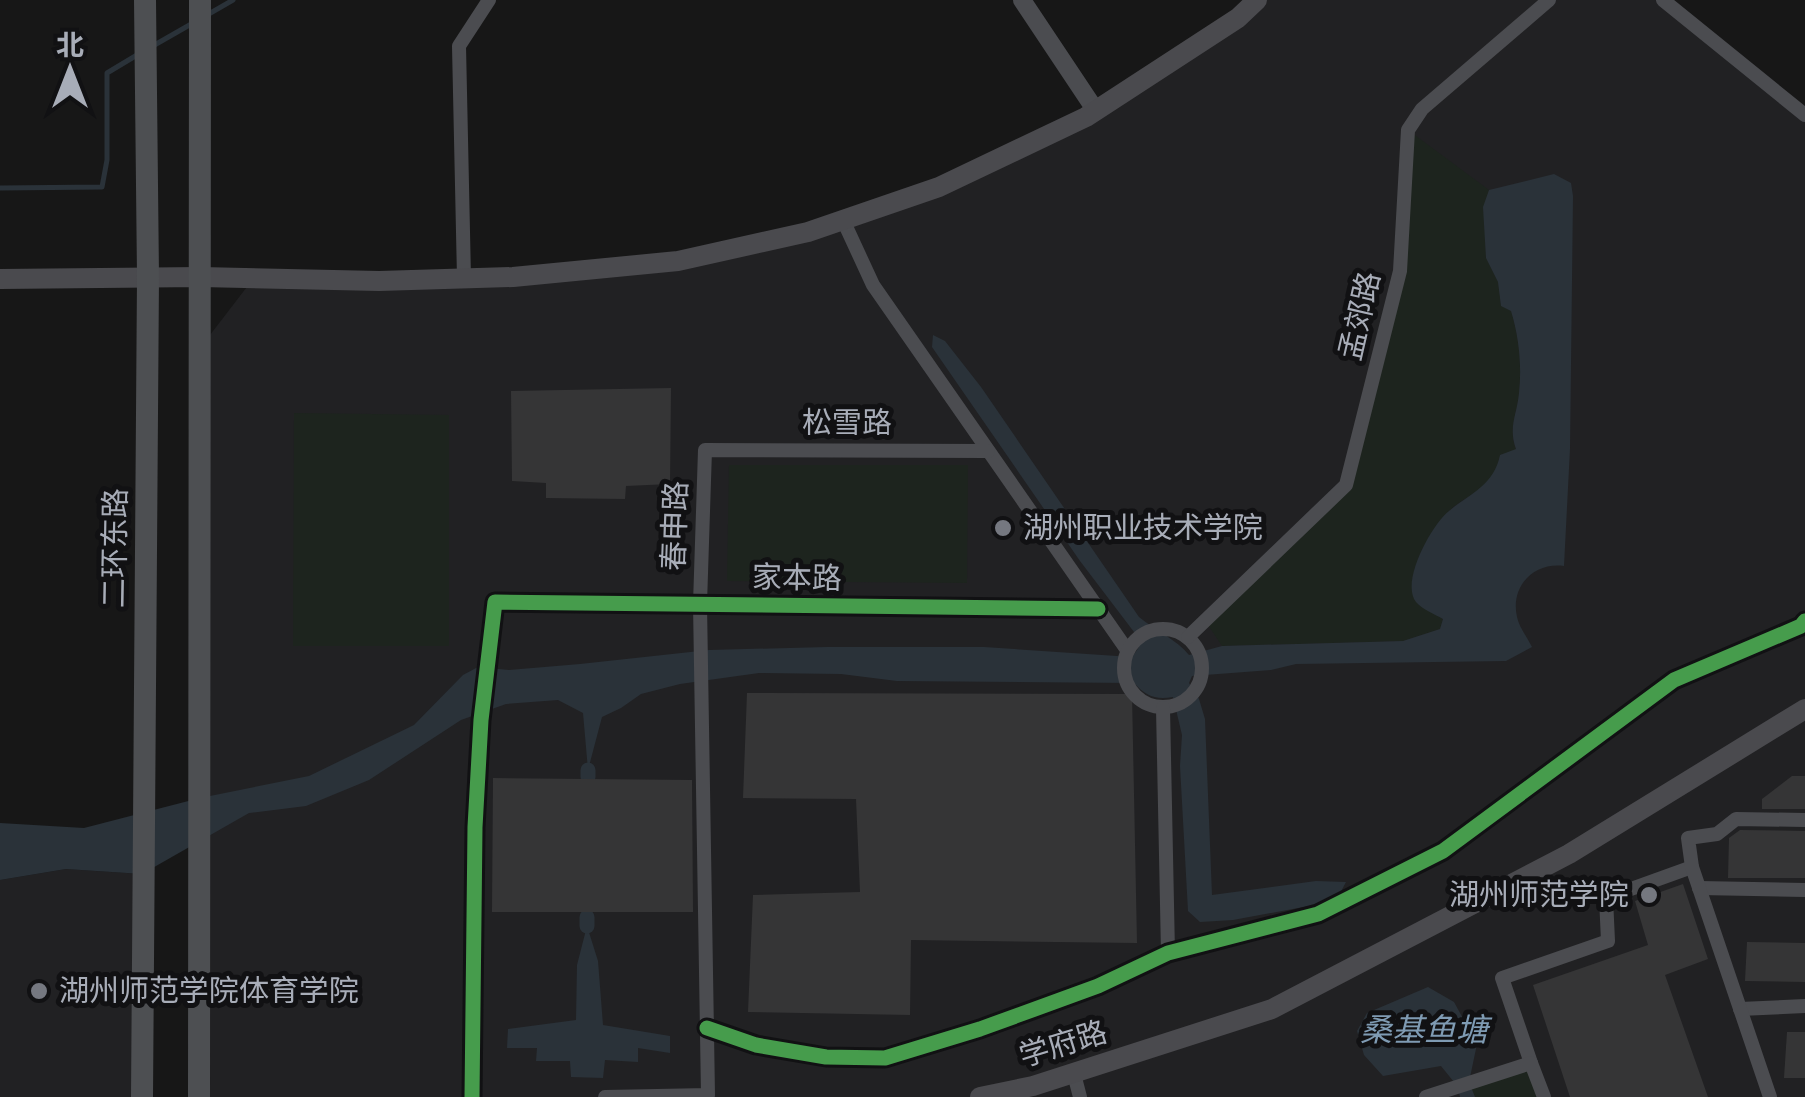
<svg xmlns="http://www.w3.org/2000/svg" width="1805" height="1097" font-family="Figtree,'Noto Sans SC',sans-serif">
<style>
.built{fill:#212123}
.green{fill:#1d241e}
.water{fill:#2a3239}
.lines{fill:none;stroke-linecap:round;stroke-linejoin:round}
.stream{stroke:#2a3239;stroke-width:5}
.canal{stroke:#2a3239;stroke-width:15}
.building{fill:#353536}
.minor{stroke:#4b4c50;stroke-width:14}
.tertiary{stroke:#4b4c50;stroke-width:18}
.secondary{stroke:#4a4a4e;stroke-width:20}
.primary{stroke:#4d4f52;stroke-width:22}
.cycleway-casing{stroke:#111113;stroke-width:21}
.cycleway{stroke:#469c4c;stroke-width:15}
.poi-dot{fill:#757880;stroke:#111113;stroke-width:4}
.labels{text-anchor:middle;stroke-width:10;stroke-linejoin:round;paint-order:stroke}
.street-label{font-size:30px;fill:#a8adb8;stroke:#111113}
.poi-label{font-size:30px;fill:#a8adb8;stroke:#111113;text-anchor:start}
.water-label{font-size:32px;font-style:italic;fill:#7f9bb3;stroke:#111113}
</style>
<rect width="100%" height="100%" fill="#171717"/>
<g class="built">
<path d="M1257,0H1663L1805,115V1097H199L200,348L253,279L514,277L808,232L1095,111Z"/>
<path d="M66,869L142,874V1097H0V880Z"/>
</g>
<g class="green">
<path d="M1408,130L1489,190L1484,207L1486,258L1498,282L1501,305L1511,311C1519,337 1522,366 1519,393C1517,415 1508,428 1516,450L1500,455C1493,493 1471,490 1449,511C1434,526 1418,553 1414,573C1412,582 1416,594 1418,604L1443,619L1440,629L1403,641L1222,646L1206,622L1346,485L1400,271Z"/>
<path d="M294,413L449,415V646H293Z"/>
<path d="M729,465H968L967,583L727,581Z"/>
<path d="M1531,1063L1544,1097H1475L1469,1082Z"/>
</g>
<g class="water">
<path d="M1554,174L1571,183L1573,196L1570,449L1564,566C1534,562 1510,586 1517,617C1519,627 1527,637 1532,647L1506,661L1296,664L1271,670L1192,676L1189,683L1199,699L1205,719L1212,895L1316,881L1346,882L1336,901L1233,920L1200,922L1188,911L1180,766L1182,735L1173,697C1155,700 1146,696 1134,683L897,681L841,674L759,673L680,684L641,694L621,708L602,717L588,770L583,713L558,700L506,704L461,720L369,780L306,806L249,813L142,874L66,869L0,880V823L84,828L200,798L309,776L414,725L463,675L478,667L509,670L580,664L709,650L827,647H984L1132,657L1139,647L1134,632L1080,561L932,347L933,335L945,341L981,387L1139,617C1156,631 1176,639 1189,655L1222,646L1403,641L1440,629L1443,619C1434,614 1422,609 1416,602C1400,582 1432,524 1449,511C1471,493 1494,485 1500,455L1516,449C1508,427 1517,415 1519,393C1522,366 1519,337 1511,311L1501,306L1498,282L1486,258L1483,207L1489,190Z"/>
<path d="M587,926L598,961L603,1025L670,1036V1053L638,1048V1062L605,1060L603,1078L571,1077L570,1061H536L537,1048H507L508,1029L576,1020L577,965Z"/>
<path d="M1428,987L1454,1002L1477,1044L1469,1082L1475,1097H1460L1458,1087L1441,1066L1383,1076L1364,1055L1357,1031L1367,1013Z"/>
</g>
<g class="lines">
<g class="stream">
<path d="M207,15L233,0"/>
<path d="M151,47L193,23"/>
<path d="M0,188L102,187L107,160V73L137,55"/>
</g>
<g class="canal">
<path d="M588,770V777"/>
<path d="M587,917V926"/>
</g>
</g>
<g class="building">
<path d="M671,388L670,484L626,486L625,499L546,498V483L512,481L511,391Z"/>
<path d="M747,693L1132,694L1137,943L911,940L910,1015L748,1012L753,895L860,892L856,799L743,798Z"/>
<path d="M1792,776H1805V809H1762V799Z"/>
<path d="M493,778L692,780L693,912H492Z"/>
<path d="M1740,830L1805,831V878H1728L1729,838Z"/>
<path d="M1683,884L1708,959L1665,975L1708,1097H1570L1533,985L1648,945L1635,901Z"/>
<path d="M1747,942L1805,943V982L1745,981Z"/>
<path d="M1787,1032H1805V1078H1784Z"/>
</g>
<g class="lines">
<g class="minor">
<path d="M1663,0L1805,115"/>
<path d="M843,220L873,285L1127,650"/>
<path d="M464,278L459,46L489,0"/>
<circle cx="1163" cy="668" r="39"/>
<path d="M1188,637L1346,485L1400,271L1408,130L1422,109L1549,0"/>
<path d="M1163,708L1168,953"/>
<path d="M1699,888L1805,890"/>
<path d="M1740,1009L1805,1006"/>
<path d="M707,1028L756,1045L826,1057L885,1058L980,1029L1098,986L1168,953L1318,914L1443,851L1674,680L1801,626L1805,621"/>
<path d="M1531,1063L1502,978L1608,941L1606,898L1692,867"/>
<path d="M1074,1074L1080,1097"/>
<path d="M472,1097L475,827L481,720L495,602L1098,609"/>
<path d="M605,1097L708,1095L700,604L705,450L988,451"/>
<path d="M1426,1097L1531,1063L1544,1097"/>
<path d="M1770,1097L1692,867L1688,838L1717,834L1736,819L1805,820"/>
</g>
<path class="tertiary" d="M1022,0L1096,111"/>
<g class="secondary">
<path d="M0,279L201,277L379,281L513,277L678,261L808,232L939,187L1086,117L1238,18L1257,0"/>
<path d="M980,1097L1033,1086L1272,1009L1569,854L1805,709"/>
</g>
<g class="primary">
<path d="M142,1097L148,277L145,0"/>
<path d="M199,1097L200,0"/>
</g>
<g class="cycleway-casing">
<g id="cycleway">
<path d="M707,1028L756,1045L826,1057L885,1058L980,1029L1098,986L1168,953L1318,914L1443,851L1674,680L1801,626L1805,621"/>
<path d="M472,1097L475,827L481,720L495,602L1098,609"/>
</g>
</g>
<use href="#cycleway" class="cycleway"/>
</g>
<g class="poi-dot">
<circle cx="1003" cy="528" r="10"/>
<circle cx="1649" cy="895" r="10"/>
<circle cx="39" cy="991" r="10"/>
</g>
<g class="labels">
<g class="street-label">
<text transform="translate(1360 316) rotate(-77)" y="10">孟郊路</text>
<text x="847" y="433">松雪路</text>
<text transform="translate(675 526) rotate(-88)" y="10">春申路</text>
<text transform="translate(115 548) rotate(-89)" y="10">二环东路</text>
<text transform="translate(797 578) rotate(1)" y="10">家本路</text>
<text transform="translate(1063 1044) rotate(-17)" y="10">学府路</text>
</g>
<g class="poi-label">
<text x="1023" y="538">湖州职业技术学院</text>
<text x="1629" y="905" text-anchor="end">湖州师范学院</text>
<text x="59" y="1001">湖州师范学院体育学院</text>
</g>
<g class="water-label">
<text x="1424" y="1041">桑基鱼塘</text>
</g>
</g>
<g transform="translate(70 70)" stroke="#111113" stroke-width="8" paint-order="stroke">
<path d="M0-8L18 38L0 25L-18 38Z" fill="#a8adb8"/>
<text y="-15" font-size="28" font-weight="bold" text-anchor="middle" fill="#a8adb8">北</text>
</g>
</svg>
